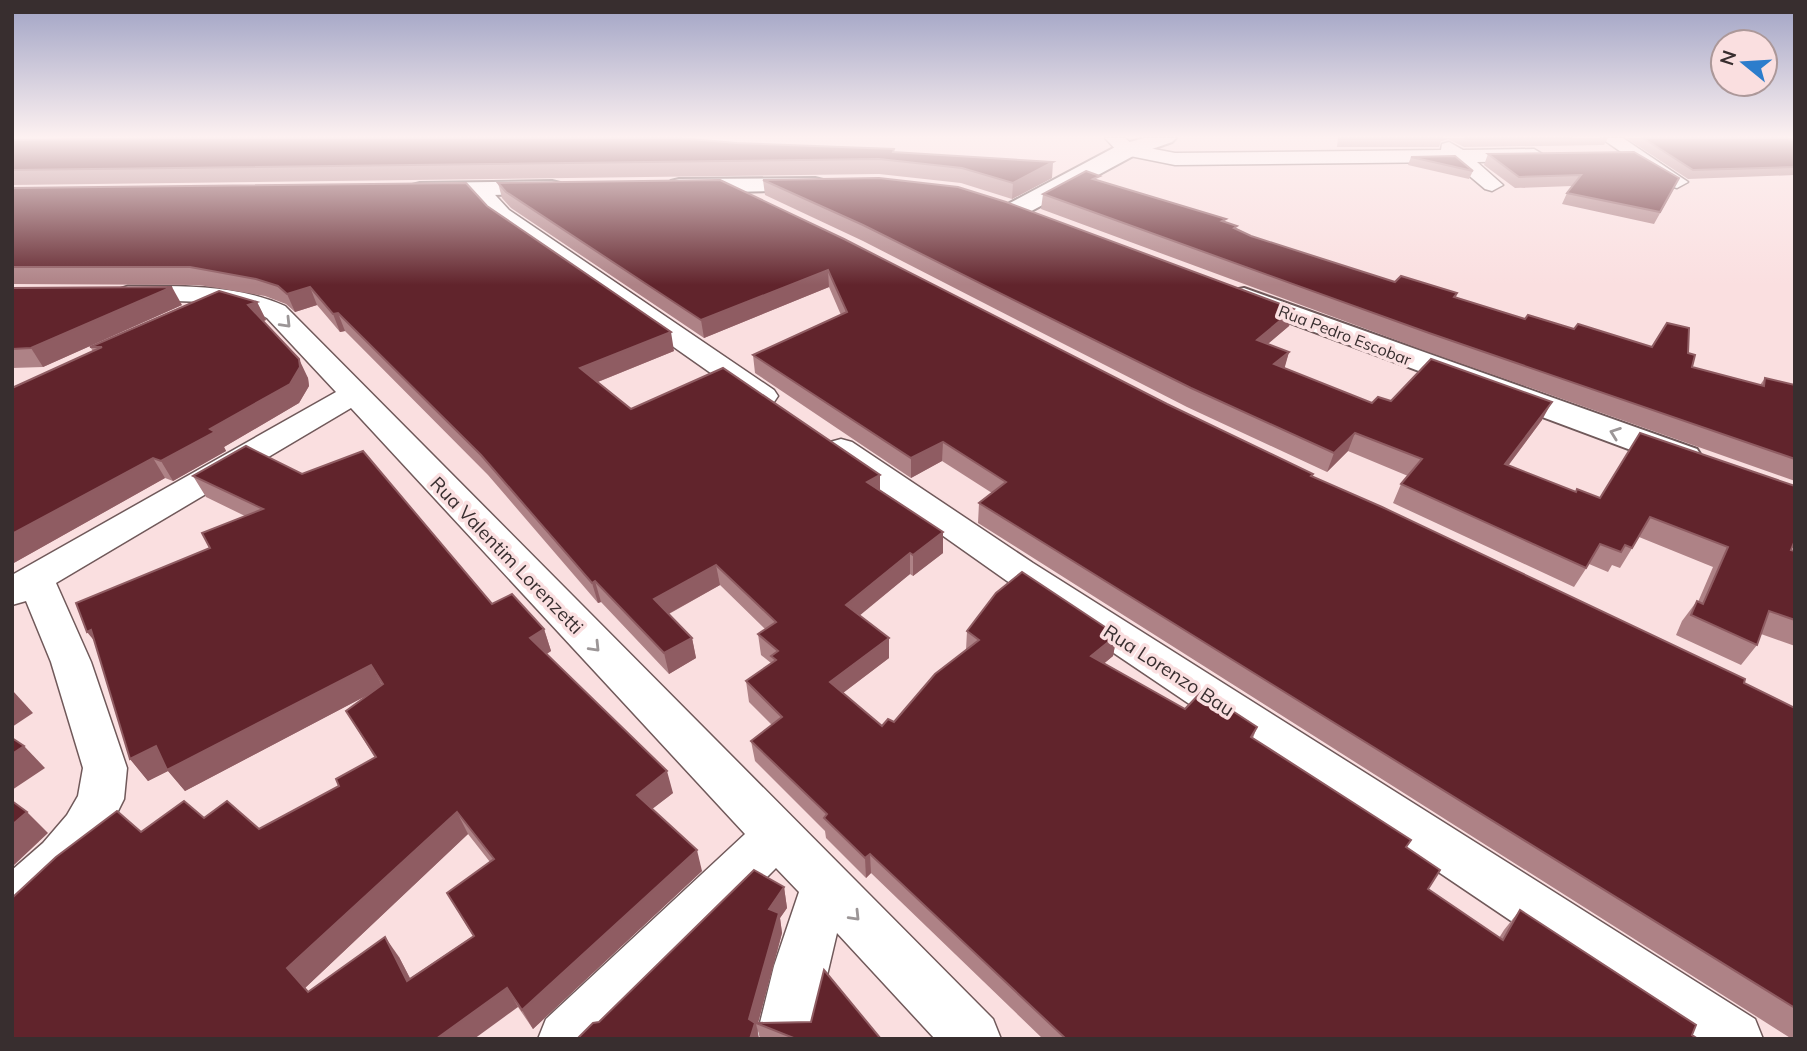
<svg xmlns="http://www.w3.org/2000/svg" width="1807" height="1051" font-family="Mulish,sans-serif">
<style>
.lines{fill:none;stroke-linecap:round;stroke-linejoin:round}
.minor-casing{stroke:#70595a;stroke-width:3}
.tertiary-casing{stroke:#70595a;stroke-width:4}
.secondary-casing{stroke:#70595a;stroke-width:4}
.minor{fill:#fff;fill-rule:evenodd}
.tertiary{fill:#fff;fill-rule:evenodd}
.secondary{fill:#fff;fill-rule:evenodd}
.wall{fill:#ae8286;fill-rule:evenodd}
.shaded-wall{fill:#8f5c62}
.building{fill:#61242c;stroke:#8f5c62;stroke-width:2;fill-rule:evenodd}
.oneway{stroke:#9c9697}
.labels{text-anchor:middle;stroke-width:7;stroke-linejoin:round;paint-order:stroke}
.far-street-label{font-size:16px;fill:#382e2f;stroke:#fadfe0}
.street-label{font-size:19px;fill:#382e2f;stroke:#fadfe0}
</style>
<rect width="100%" height="100%" fill="#fadfe0"/>
<g class="lines">
<g class="minor-casing">
<g id="minor">
<path d="M1105,138H1125L1133,145L1175,153L1441,150L1442,144L1449,142L1463,150L1534,149L1544,155L1534,161L1477,162L1503,185L1492,191L1485,189L1453,162L1175,165L1120,154Z"/>
<path d="M1601,138H1623L1688,182L1677,188L1670,186Z"/>
<path d="M477,183L485,184L509,210L774,390L778,396L774,402L763,405L752,402L493,220L466,189Z"/>
<path d="M128,286C181,286 236,284 285,306L993,1019L1001,1039H935L837,933L812,1039H756L774,966L799,892L776,868L606,1039H538L546,1019L745,834L351,408L56,583L91,662L127,768L124,799L101,845L77,875L30,920L12,927V870L43,843L67,815L78,796L83,768L51,662L26,601L12,605V575L336,392L267,318L252,310L204,302L119,299L115,294L119,289Z"/>
<path d="M841,439L852,442L1033,563L1755,1019L1763,1039H1686L1007,581L830,456L825,449L830,442Z"/>
</g>
</g>
<g class="tertiary-casing">
<path id="tertiary" d="M1144,138H1176L1172,142L1135,155L1024,215H1006L1003,210L1006,205L1119,145Z"/>
</g>
<g class="secondary-casing">
<g id="secondary">
<path d="M815,178L823,180L827,185L823,190L679,193L671,191L667,186L671,181L679,179Z"/>
<path d="M552,181L560,183L564,188L560,193L420,197L412,195L408,190L412,185L420,183Z"/>
<path d="M1244,288L1697,449L1702,457L1697,465L1684,468L1671,465L1234,302L1230,296L1234,290Z"/>
</g>
</g>
<use href="#minor" class="minor"/>
<use href="#tertiary" class="tertiary"/>
<use href="#secondary" class="secondary"/>
</g>
<g class="wall">
<path d="M1338,138H1608L1604,145L1464,147L1448,139L1441,141L1439,147H1337Z"/>
<path d="M1626,138H1788L1795,141V175L1688,179Z"/>
<path d="M12,140L737,143L894,152L1052,178L1012,199L961,183L879,174L12,185Z"/>
<path d="M1488,154L1673,190L1654,224L1562,204L1567,193L1572,186L1515,188L1484,165Z"/>
<path d="M1411,157L1473,171L1469,179L1408,165Z"/>
<path d="M720,180L1167,404L1313,474L1312,476L1795,708V1039H1792L978,523L979,503L992,493L942,461L911,478L755,373L753,355L841,315L829,287L704,338L511,208L502,198L498,183Z"/>
<path d="M763,180L1294,309L1289,326L1268,344L1289,352L1284,368L1372,403L1391,401L1542,420L1508,466L1576,492L1795,551V646L1761,634L1757,645L1741,665L1676,635L1682,621L1697,601L1698,602L1713,567L1639,537L1620,568L1612,565L1608,572L1589,564L1574,587L1393,503L1401,484L1408,476L1348,451L1327,472L1187,407L863,241L765,195Z"/>
<path d="M1099,181L1225,222L1251,236L1395,282L1457,293L1456,298L1525,319L1652,347L1688,353L1692,367L1760,385L1765,378L1795,385V481L1423,350L1041,209L1043,194Z"/>
<path d="M12,188L487,206L674,351L598,382L631,409L880,475V490L943,532V553L913,576L910,574L859,615L889,658L843,693L882,726L894,722L966,650L967,631L1117,635L1113,656L1104,663L1185,709L1257,727L1253,738L1411,840L1407,847L1428,889L1499,938L1504,930L1520,910L1698,1039H1043L871,873L866,878L826,838L825,831L755,761L751,741L772,725L749,702L746,681L771,663L761,655L758,634L765,629L720,585L669,614L692,638L696,658L669,674L601,602L598,603L488,475L345,331L340,332L317,305L295,312L286,304L265,296L199,285L12,284Z"/>
<path d="M12,288L182,305L43,367L12,368Z"/>
<path d="M257,302L266,320L263,321L308,378L309,386L299,403L224,447L226,451L173,481L165,478L12,564V388L93,351L90,347Z"/>
<path d="M193,476L492,604L544,629L551,651L547,654L673,793L652,809L702,871L533,1029L518,1007L12,1039L141,832L204,818L259,829L339,786L375,758L346,711L371,693L185,791L168,771L148,781L130,759L210,548L245,516L206,497ZM468,834L490,862L447,893L473,936L410,978L399,957L308,992L305,988Z"/>
<path d="M784,887L787,908L780,918L782,933L758,1023L881,1039H760L757,1027L759,1039L599,1022Z"/>
</g>
<g class="shaded-wall">
<path d="M1442,138H1449L1448,139L1441,141L1439,147Z"/>
<path d="M1053,162L1052,178L1012,199L1013,183Z"/>
<path d="M828,270L829,287L704,338L701,320Z"/>
<path d="M172,287L182,305L43,367L31,348Z"/>
<path d="M310,287L317,305L295,312L287,294Z"/>
<path d="M257,302L266,320L257,324L248,305Z"/>
<path d="M1294,309L1289,326L1252,357L1257,340Z"/>
<path d="M338,313L345,331L340,332L333,314Z"/>
<path d="M671,332L674,351L585,387L580,368Z"/>
<path d="M1289,352L1284,370L1274,364Z"/>
<path d="M299,359L308,378L309,386L299,403L224,447L226,451L173,481L161,461Z"/>
<path d="M1552,402L1542,420L1495,483L1505,464Z"/>
<path d="M1355,433L1348,451L1327,472L1334,453Z"/>
<path d="M943,442L942,461L911,478V458Z"/>
<path d="M153,458L165,478L12,564V534Z"/>
<path d="M880,475V495L867,482Z"/>
<path d="M943,532V553L913,576V555Z"/>
<path d="M910,553V574L847,626L846,605Z"/>
<path d="M716,565L720,585L659,619L654,599Z"/>
<path d="M595,581L601,602L598,603L592,583Z"/>
<path d="M544,629L551,651L538,659L530,638Z"/>
<path d="M91,630L105,654L87,632Z"/>
<path d="M1117,635L1113,656L1088,677L1091,656Z"/>
<path d="M692,638L696,658L669,674L664,653Z"/>
<path d="M889,638V658L831,702L830,682Z"/>
<path d="M371,665L383,687L185,791L168,771L148,781L130,759L156,746Z"/>
<path d="M13,691L33,713L12,727V692Z"/>
<path d="M24,746L45,768L12,790V754Z"/>
<path d="M667,771L673,793L643,816L637,795Z"/>
<path d="M27,812L48,833L12,867V825Z"/>
<path d="M457,812L468,834L305,988L325,1012L287,968Z"/>
<path d="M697,850L702,871L533,1029L522,1010Z"/>
<path d="M870,854L871,873L866,878L865,858Z"/>
<path d="M784,887L787,908L780,918L782,933L758,1023H756L759,1039H750L749,1019L769,909Z"/>
<path d="M385,937L399,957L421,1000L407,981Z"/>
<path d="M507,988L518,1007L474,1039H436Z"/>
</g>
<g class="building">
<path d="M171,138H678L737,143L894,149L893,152L1053,162L1013,183L962,168L879,159L12,170V140Z"/>
<rect x="1339" y="138" width="103" height="1"/>
<path d="M1464,138H1572L1467,139Z"/>
<path d="M1643,138H1788L1795,141V167L1693,170Z"/>
<path d="M1634,152L1679,178L1660,212L1567,193L1581,175L1519,177L1488,154Z"/>
<path d="M1455,156L1473,171L1411,157Z"/>
<path d="M1086,171L1100,176L1093,179L1226,219L1222,221L1237,226L1234,228L1251,236L1395,282L1401,276L1457,293L1454,297L1525,319L1528,315L1574,329L1578,324L1652,347L1667,323L1689,328L1688,353L1695,355L1692,367L1764,386L1765,378L1795,385V459L1429,333L1043,194Z"/>
<path d="M879,178L958,187L1006,202L1294,309L1257,340L1289,352L1274,364L1372,403L1378,397L1391,401L1431,359L1552,402L1505,464L1576,492L1577,489L1600,498L1640,433L1795,486V540L1791,550L1795,551V620L1769,611L1757,645L1691,615L1697,601L1703,604L1728,547L1650,517L1632,548L1625,545L1621,552L1600,544L1586,568L1401,484L1422,459L1355,433L1334,453L1191,388L863,225L763,180Z"/>
<path d="M720,180L844,239L1167,404L1313,474L1311,476L1382,507L1745,679L1744,683L1795,708V1008L979,503L1006,482L943,442L911,458L753,355L847,312L828,270L701,320L506,192L498,183Z"/>
<path d="M466,183L487,206L671,332L580,368L631,409L723,368L880,475L867,482L943,532L913,555L910,553L846,605L889,638L830,682L882,726L888,719L894,722L935,674L979,640L967,631L996,593L1022,572L1117,635L1091,656L1185,709L1202,691L1257,727L1251,737L1411,840L1406,847L1440,870L1428,889L1503,940L1520,910L1696,1025L1692,1035L1698,1039H1066L870,854L865,858L824,818L827,814L751,741L782,717L746,681L776,660L771,656L778,651L758,634L776,622L716,565L654,599L692,638L664,653L595,581L592,583L481,455L338,313L333,314L310,287L287,294L278,286L256,279L190,267H12V188Z"/>
<path d="M172,287L31,348L12,349V288Z"/>
<path d="M219,291L257,302L248,305L299,359L300,367L290,384L210,429L215,432L161,461L153,458L12,534V388L102,347H90Z"/>
<path d="M246,446L302,474L363,451L492,604L512,594L544,629L530,638L667,771L637,795L697,850L522,1010L507,988L436,1039H12V898L56,857L117,811L141,832L184,801L204,818L227,801L259,829L339,786L336,779L376,757L346,711L383,684L371,665L167,770L156,746L130,759L91,630L87,632L76,603L210,548L202,533L263,509L193,476ZM457,812L494,859L447,893L474,936L407,981L385,937L308,992L287,968Z"/>
<path d="M12,738L24,746L12,754Z"/>
<path d="M12,801L27,812L12,825Z"/>
<path d="M754,870L784,887L769,909L779,913L749,1019L755,1023L750,1039H577L593,1023L599,1022Z"/>
<path d="M824,970L881,1039H796L756,1023L811,1022Z"/>
</g>
<defs><path id="oneway-chevron" d="M-2-3.5L2.5 0L-2 3.5" fill="none" stroke-width="1.6" stroke-linecap="round" stroke-linejoin="round" transform="scale(1.75)"/></defs>
<g class="oneway">
<use href="#oneway-chevron" transform="translate(286 323) rotate(46)"/>
<use href="#oneway-chevron" transform="translate(1615 433) rotate(-160)"/>
<use href="#oneway-chevron" transform="translate(595 647) rotate(46)"/>
<use href="#oneway-chevron" transform="translate(855 916) rotate(46)"/>
</g>
<linearGradient id="sky" x2="0" y2="1"><stop stop-color="#9fa2c4"/><stop offset="0.48" stop-color="#fdf1f1"/><stop offset="1" stop-color="#fdf1f1" stop-opacity="0"/></linearGradient>
<rect width="1807" height="285" fill="url(#sky)"/>
<g class="labels">
<g class="far-street-label">
<text transform="translate(1345 335) rotate(21)" y="6">Rua Pedro Escobar</text>
</g>
<g class="street-label">
<text transform="translate(507 555) rotate(46)" y="7">Rua Valentim Lorenzetti</text>
<text transform="translate(1169 670) rotate(33)" y="7">Rua Lorenzo Bau</text>
</g>
</g>
<rect width="1807" height="1051" fill="none" stroke="#382e2f" stroke-width="28"/>
<g transform="translate(1744 63) rotate(288)"><circle r="33" fill="#fadfe0" stroke="#ac9899" stroke-width="2"/>
<path d="M0-5L12 26L0 18L-12 26Z" fill="#2c7dcc"/>
<text y="-10" font-size="19" font-weight="bold" text-anchor="middle" fill="#382e2f">N</text>
</g>
</svg>
